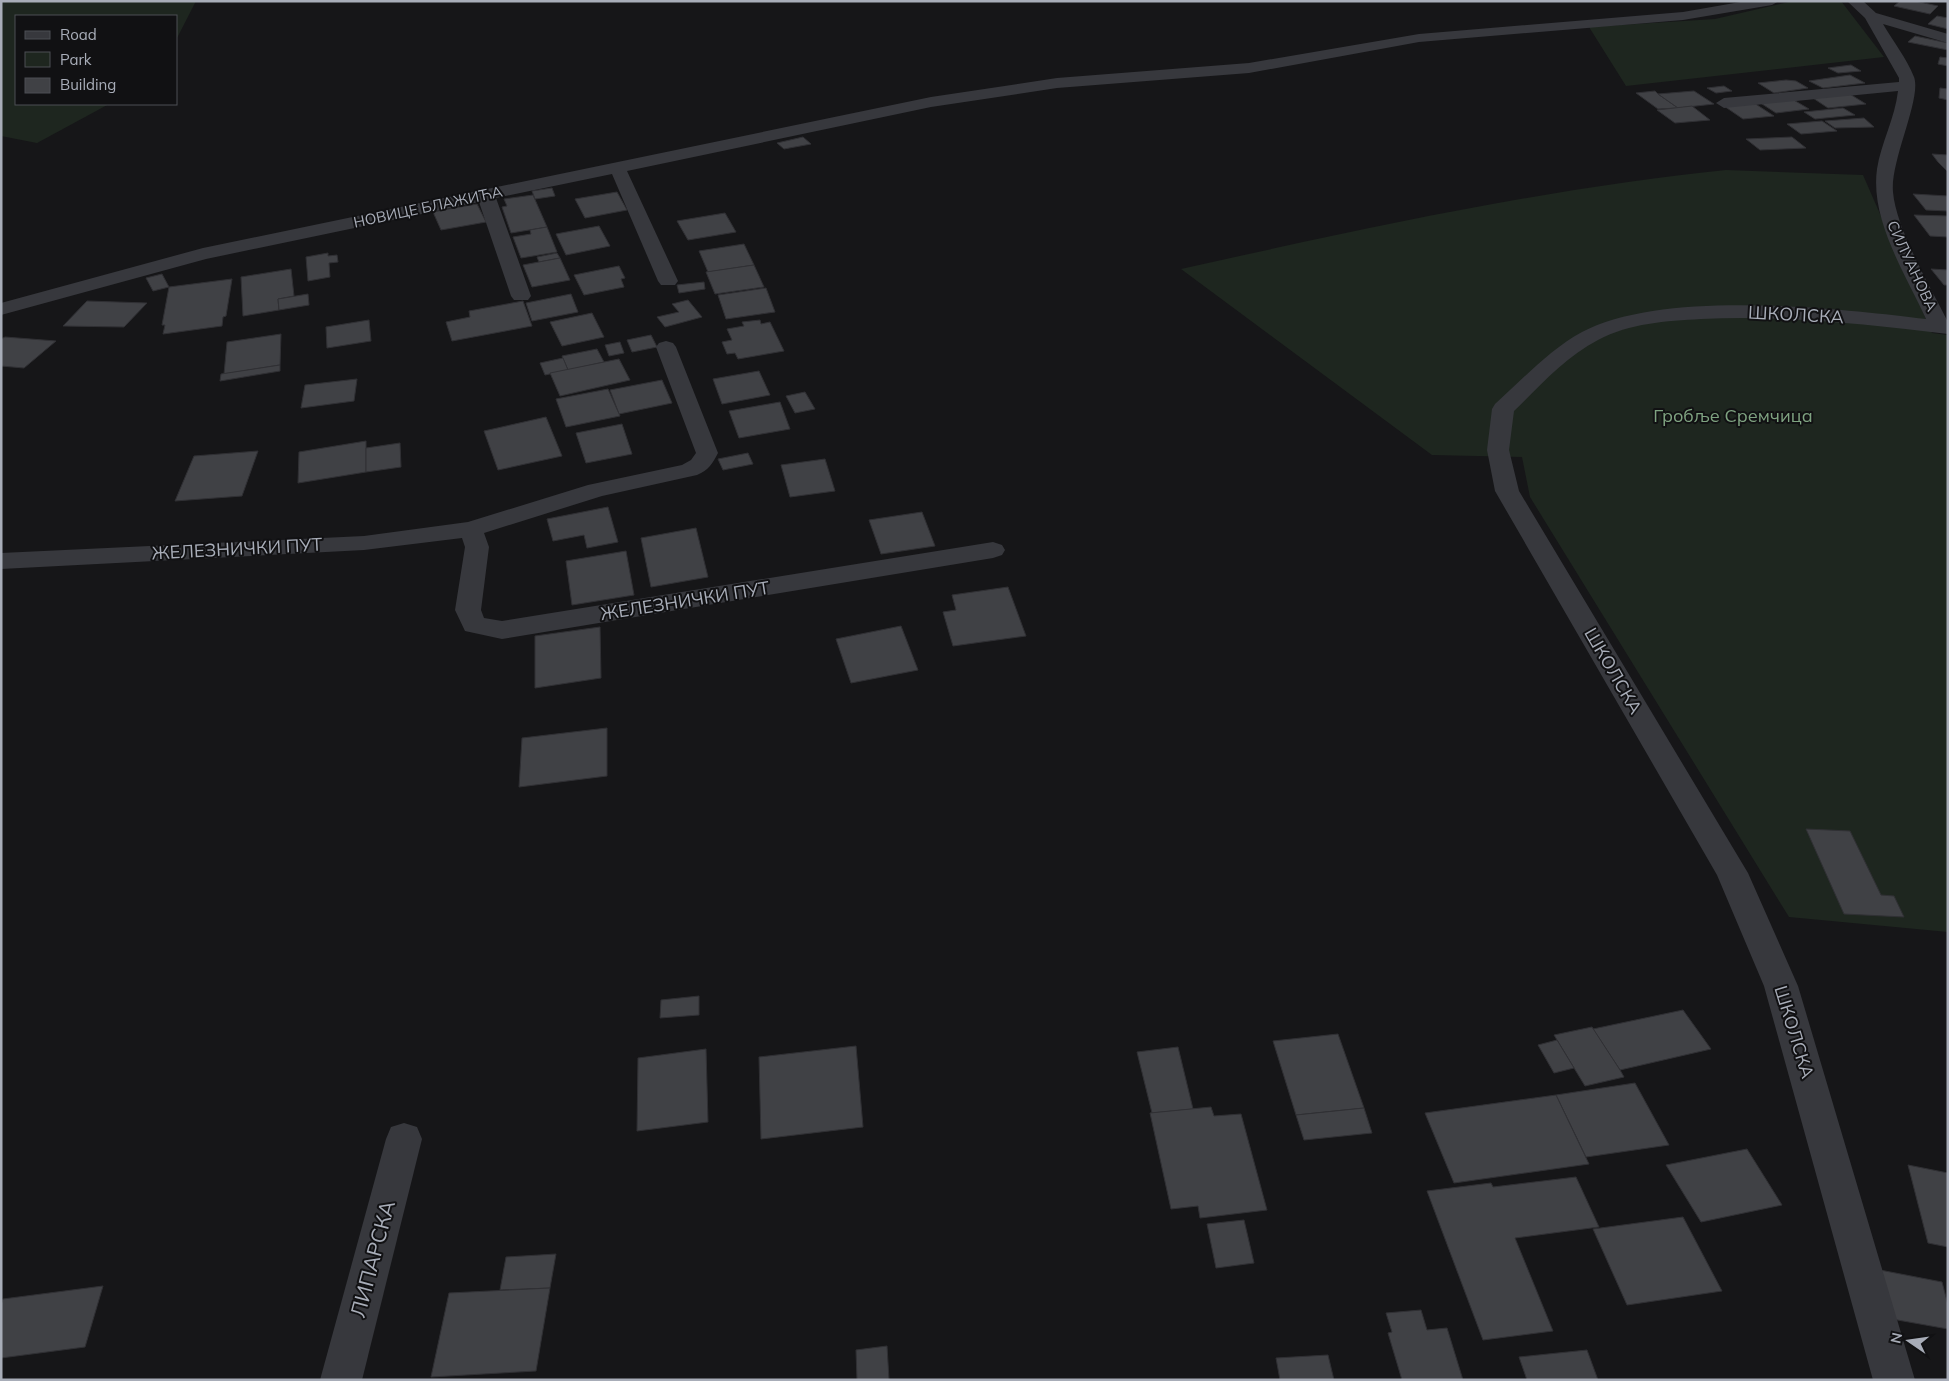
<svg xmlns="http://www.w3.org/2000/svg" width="1949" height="1381" font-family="Mulish,sans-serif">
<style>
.green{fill:#1e261f}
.building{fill:#404145;stroke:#303034}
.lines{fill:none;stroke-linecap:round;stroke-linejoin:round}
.minor{fill:#37383d;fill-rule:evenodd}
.labels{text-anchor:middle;stroke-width:4;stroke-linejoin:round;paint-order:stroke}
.far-street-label{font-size:15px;fill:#a8adb8;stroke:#111113}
.street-label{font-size:18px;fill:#a8adb8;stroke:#111113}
.park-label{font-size:18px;fill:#7fa381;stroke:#111113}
.near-street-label{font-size:21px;fill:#a8adb8;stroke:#111113}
</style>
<rect width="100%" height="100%" fill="#161618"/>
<g class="green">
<path d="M1,1H196L176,40V16H16V104H109L37,143L1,136Z"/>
<path d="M1793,1H1841L1884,57L1626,86L1589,27L1715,19Z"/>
<path d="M1726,170L1863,175L1932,333L1948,335V932L1789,917L1530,497L1522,457L1432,455L1181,269C1361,229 1542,189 1726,170Z"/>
</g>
<g class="building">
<path d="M1900,1H1915L1938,6L1930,14L1894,6Z"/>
<path d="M1937,16L1948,18V29L1928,24Z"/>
<path d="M1915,36L1948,43V50L1908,42Z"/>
<path d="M1940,57L1948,58V66L1938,64Z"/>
<path d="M1851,65L1861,71L1838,73L1828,68Z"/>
<path d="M1850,75L1865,83L1823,88L1809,81Z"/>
<path d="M1786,80L1796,81L1808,88L1774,93L1758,83Z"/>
<path d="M1724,86L1732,91L1716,93L1707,88Z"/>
<path d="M1940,88L1948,89V100L1939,98Z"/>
<path d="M1655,91L1658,94L1678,108L1658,109L1636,93Z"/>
<path d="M1694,91L1714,104L1678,108L1658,94Z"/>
<path d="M1848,93L1866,104L1828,108L1810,96Z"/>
<path d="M1792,99L1809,109L1776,113L1759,102Z"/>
<path d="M1754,103L1774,116L1743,119L1724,106Z"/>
<path d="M1692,106L1710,120L1675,123L1657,110Z"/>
<path d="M1843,108L1855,115L1815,119L1804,112Z"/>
<path d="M1864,118L1874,127L1835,128L1825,121Z"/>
<path d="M1822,121L1837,131L1801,134L1787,124Z"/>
<path d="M803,137L811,144L784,149L777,143Z"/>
<path d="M1792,137L1806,148L1760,150L1746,139Z"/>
<path d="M1932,154L1948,155V172L1938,162Z"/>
<path d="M552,188L555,196L535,199L532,191Z"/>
<path d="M617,192L627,210L585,218L575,199Z"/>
<path d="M1913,194L1948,196V211L1926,210Z"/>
<path d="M533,195L547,227L511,233L502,207L507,206L504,199Z"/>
<path d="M477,204L486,222L441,230L433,212Z"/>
<path d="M725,213L736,232L688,240L677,221Z"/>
<path d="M1914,215L1948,216V237L1930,236Z"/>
<path d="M599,226L610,246L566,255L556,234Z"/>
<path d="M547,227L557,252L521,258L513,237L531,234L530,230Z"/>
<path d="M744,244L754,265L708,272L699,251Z"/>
<path d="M328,253V256L337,255L338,262L329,263L330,277L308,281L306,257Z"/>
<path d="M557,253L560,258L539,262L537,257Z"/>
<path d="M560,258L570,280L532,287L523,265Z"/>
<path d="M754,265L764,287L715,294L706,272Z"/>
<path d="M619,266L625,278L621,279L624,287L584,295L574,275Z"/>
<path d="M291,269L294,296L278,299L279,310L243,316L241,277Z"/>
<path d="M1931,269L1948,270V285H1944Z"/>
<path d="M162,274L169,287L153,291L146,278Z"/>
<path d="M232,279L226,316L223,317L222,326L163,334L165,325H162L169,287Z"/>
<path d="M704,282L705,289L679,293L677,285Z"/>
<path d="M766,288L775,312L726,319L718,295Z"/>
<path d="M308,294L309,305L279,310L278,299Z"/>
<path d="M571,294L578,312L532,321L526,303Z"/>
<path d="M688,300L702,317L665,327L657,317L679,312L672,304Z"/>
<path d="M87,301L147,303L124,327L63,326Z"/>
<path d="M523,301L532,326L452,341L446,322L470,317L469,311Z"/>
<path d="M592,313L604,337L562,346L550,322Z"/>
<path d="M369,320L371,341L327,348L326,327Z"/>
<path d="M760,320L761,324L770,322L784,351L738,359L735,353L727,354L722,342L732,340L727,329L744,326L742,322Z"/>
<path d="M281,334L280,365L224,374L227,342Z"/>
<path d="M651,335L657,347L632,352L627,340Z"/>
<path d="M5,337L56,341L24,368L1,366V339Z"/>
<path d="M620,342L624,353L609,356L605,345Z"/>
<path d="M597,349L604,362L568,370L562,356Z"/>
<path d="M563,358L568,370L545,375L540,363Z"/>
<path d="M619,359L630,380L560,396L550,373Z"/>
<path d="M280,365V371L220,381L221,374Z"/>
<path d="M759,371L770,395L722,404L713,379Z"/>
<path d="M357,379L354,401L301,408L305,385Z"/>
<path d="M662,380L672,403L619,414L610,390Z"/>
<path d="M608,389L620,416L566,427L556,399Z"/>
<path d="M805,392L815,409L795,413L786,396Z"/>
<path d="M780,402L790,429L739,438L729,411Z"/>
<path d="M546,417L562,456L498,470L484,431Z"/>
<path d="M622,424L632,454L586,463L576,433Z"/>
<path d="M366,441V472L298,483L299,452Z"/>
<path d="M400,443L401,467L366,472V448Z"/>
<path d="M258,451L242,496L175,501L194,456Z"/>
<path d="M748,453L753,464L723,470L718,459Z"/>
<path d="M825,459L835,491L790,497L781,465Z"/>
<path d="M608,507L618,542L587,548L584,535L553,541L547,519Z"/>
<path d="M922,512L935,546L881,554L869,520Z"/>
<path d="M696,528L708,577L651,587L641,538Z"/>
<path d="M626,551L634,595L572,605L566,561Z"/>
<path d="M1008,587L1026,636L953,646L943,612L956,610L952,595Z"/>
<path d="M901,626L918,670L851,683L836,639Z"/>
<path d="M600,627L601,678L535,688V636Z"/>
<path d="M607,728V776L519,787L522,738Z"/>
<path d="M1806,829L1850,831L1881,895L1894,896L1904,917L1844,914Z"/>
<path d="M699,996V1015L660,1018L661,1000Z"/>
<path d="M1683,1010L1711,1049L1620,1070L1593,1029Z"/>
<path d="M1592,1027L1620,1070L1624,1077L1585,1086L1554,1035Z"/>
<path d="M1338,1034L1364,1108L1296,1115L1273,1041Z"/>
<path d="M1557,1040L1574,1068L1554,1073L1538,1045Z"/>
<path d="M856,1046L863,1127L761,1139L759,1057Z"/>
<path d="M1178,1047L1193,1109L1152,1113L1137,1052Z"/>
<path d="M706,1049L708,1122L637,1131L638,1058Z"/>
<path d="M1635,1083L1669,1145L1586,1157L1556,1095Z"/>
<path d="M1556,1095L1589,1164L1454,1183L1425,1113Z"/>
<path d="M1211,1107L1214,1116L1241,1114L1267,1210L1200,1218L1198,1206L1171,1209L1150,1113Z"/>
<path d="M1364,1108L1372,1133L1304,1140L1296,1115Z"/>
<path d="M1747,1149L1782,1205L1701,1222L1666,1165Z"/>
<path d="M1908,1165L1948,1173V1247L1928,1243Z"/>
<path d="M1576,1177L1599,1227L1515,1238L1553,1331L1483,1340L1427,1191L1491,1183L1493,1187Z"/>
<path d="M1683,1217L1722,1291L1627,1305L1593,1229Z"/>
<path d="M1244,1220L1254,1263L1216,1268L1207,1224Z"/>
<path d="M556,1254L550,1288L500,1290L506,1257Z"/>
<path d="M1880,1270L1942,1282L1948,1305V1329L1892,1319Z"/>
<path d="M103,1286L85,1347L1,1358V1305L3,1299Z"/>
<path d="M550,1288L536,1371L431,1377L449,1293Z"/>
<path d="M1421,1310L1427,1330L1447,1328L1463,1380H1402L1388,1333L1392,1332L1386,1313Z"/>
<path d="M887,1346L889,1380H857L856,1350Z"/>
<path d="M1587,1350L1598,1380H1527L1519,1357Z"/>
<path d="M1328,1355L1334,1380H1280L1276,1358Z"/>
</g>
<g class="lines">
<g class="minor">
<path d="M1746,1H1779L1772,5L1683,20L1419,42L1249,73L1057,88L931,107L627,171L678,281L675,285H661L658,281L612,174L496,198L531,296L528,300H514L511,296L479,202L206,259L1,315V303L203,248L931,97L1057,78L1249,63L1419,34L1683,12Z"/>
<path d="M1847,1H1863L1876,13L1948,34V43L1883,24C1893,41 1907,59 1914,77C1922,98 1890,161 1893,192C1896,229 1931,288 1948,322V334C1866,324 1784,315 1701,319C1666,321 1630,323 1598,340C1565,357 1540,386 1514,411L1509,450L1519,491L1748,873L1798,986L1915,1380H1873L1764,986L1717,875L1495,491L1487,450L1492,409L1495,404C1523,379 1549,350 1582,332C1663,289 1836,308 1926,319C1905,273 1870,220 1877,169C1881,143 1895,118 1898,91L1724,108L1716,103L1724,98L1899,82V78L1865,18Z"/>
<path d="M666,341L673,343L676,347L718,453C712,464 709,470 697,475L602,496L484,533L489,547L481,610L484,618L502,621L993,542L1002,545L1005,550L1002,555L993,558L502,639L465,631L455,610L465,547L462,538L364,550L1,569V553L364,536L468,522L588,485L682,465L691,460L696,453L656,347L659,343Z"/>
<path d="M404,1123L417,1127L422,1139L362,1380H320L386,1139L391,1127Z"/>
</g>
</g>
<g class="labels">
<g class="far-street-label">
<text transform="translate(428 207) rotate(-12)" y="5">НОВИЦЕ БЛАЖИЋА</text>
<text transform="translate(1912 266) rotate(65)" y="5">СИЛУАНОВА</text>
</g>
<g class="street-label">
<text transform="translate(1796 315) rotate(3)" y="6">ШКОЛСКА</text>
<text transform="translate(237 549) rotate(-3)" y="6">ЖЕЛЕЗНИЧКИ ПУТ</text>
<text transform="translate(685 601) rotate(-9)" y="6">ЖЕЛЕЗНИЧКИ ПУТ</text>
<text transform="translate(1613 671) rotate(60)" y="6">ШКОЛСКА</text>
<text transform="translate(1794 1032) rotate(73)" y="6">ШКОЛСКА</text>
</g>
<g class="park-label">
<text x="1733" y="422">Гробље Сремчица</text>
</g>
<g class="near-street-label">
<text transform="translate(373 1259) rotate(-75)" y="7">ЛИПАРСКА</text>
</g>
</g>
<rect width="1949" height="1381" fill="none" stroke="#a8adb8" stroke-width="5"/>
<rect x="15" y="15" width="162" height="90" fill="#111113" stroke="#4d4f55"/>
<rect x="25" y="31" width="25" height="8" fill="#37383d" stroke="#4d4f55"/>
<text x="60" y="40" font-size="15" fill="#a8adb8">Road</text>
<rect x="25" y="52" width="25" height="15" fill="#1e261f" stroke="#4d4f55"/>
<text x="60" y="65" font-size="15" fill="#a8adb8">Park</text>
<rect x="25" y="78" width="25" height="15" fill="#404145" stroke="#4d4f55"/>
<text x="60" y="90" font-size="15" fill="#a8adb8">Building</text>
<g transform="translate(1909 1341) rotate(283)" stroke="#111113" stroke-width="4" paint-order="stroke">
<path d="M0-4L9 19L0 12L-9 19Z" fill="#a8adb8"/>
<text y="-8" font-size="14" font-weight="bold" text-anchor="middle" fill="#a8adb8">N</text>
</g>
</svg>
